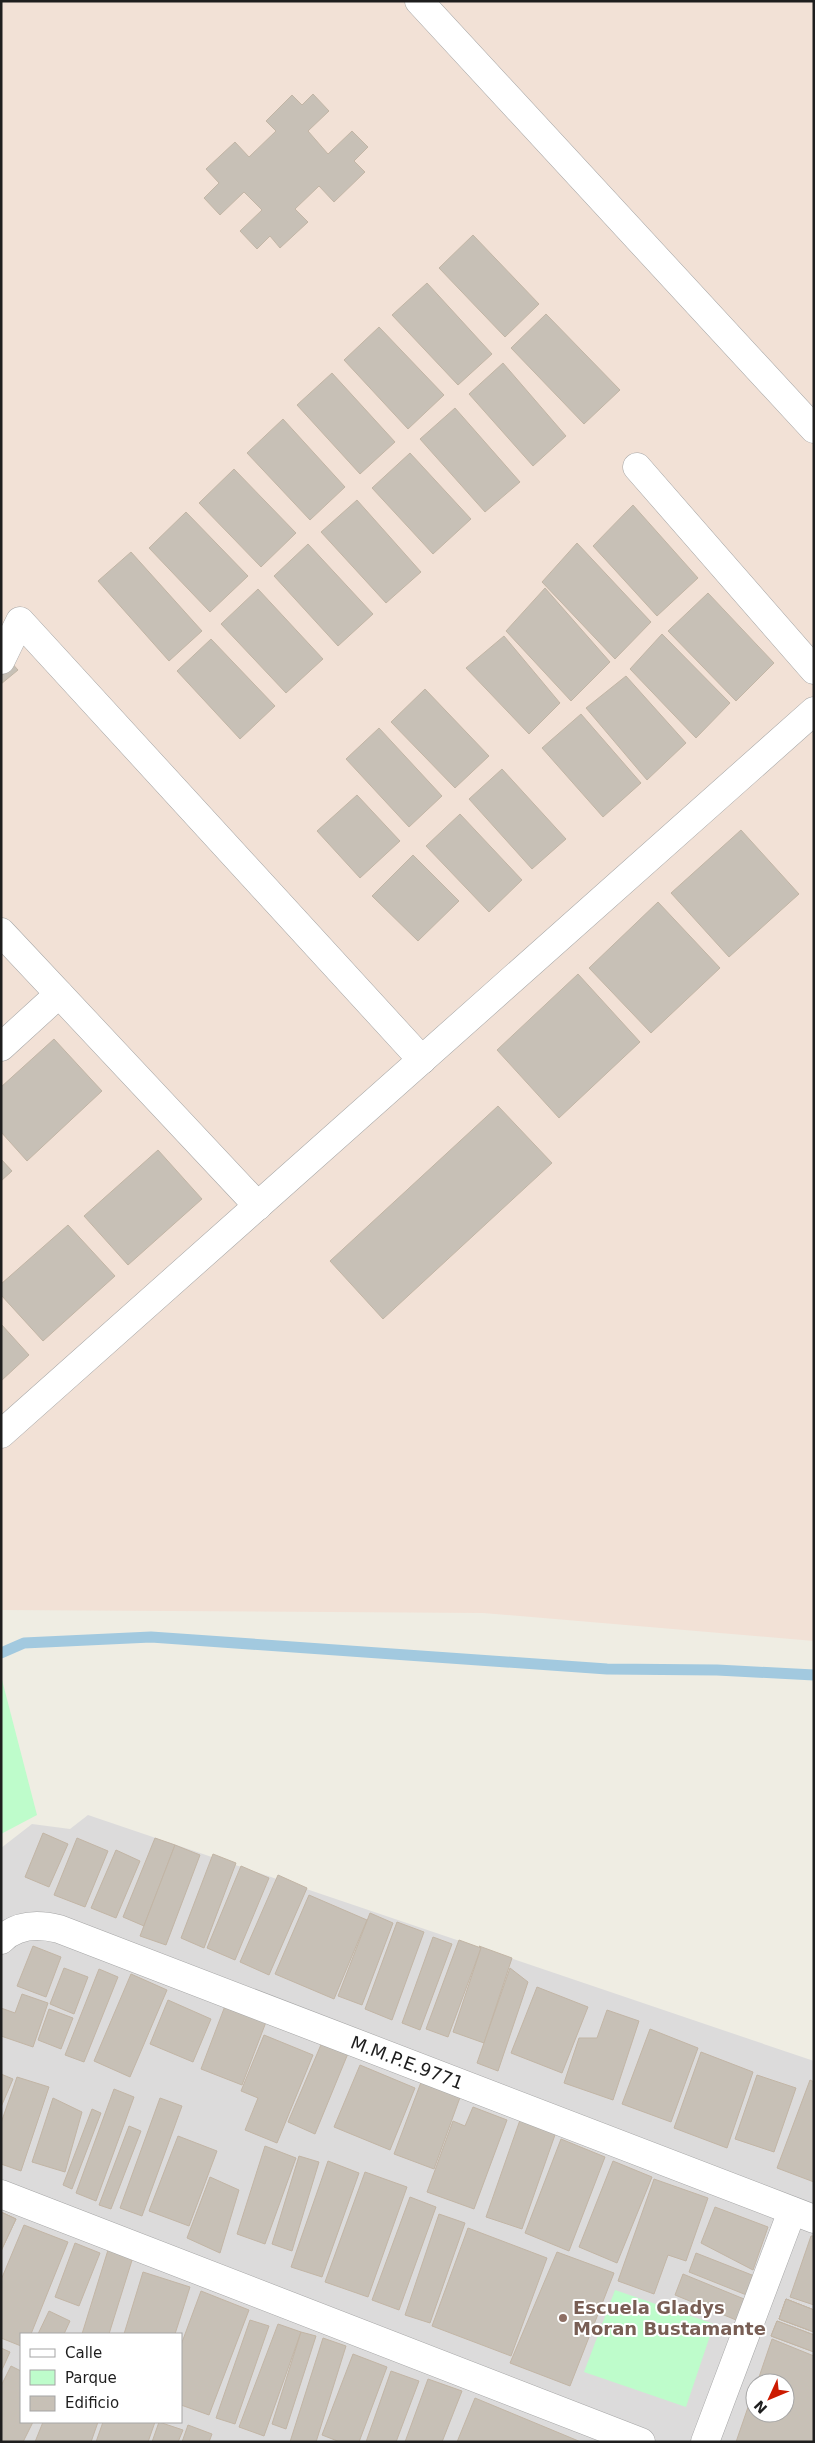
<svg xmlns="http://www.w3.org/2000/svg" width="815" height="2443" font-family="'DejaVu Sans',sans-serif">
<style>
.residential{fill:#dcdbdb;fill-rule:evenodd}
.military{fill:#f2e1d6}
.park{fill:#befccb}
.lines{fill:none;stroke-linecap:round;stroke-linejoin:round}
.stream{stroke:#a2c9df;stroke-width:11}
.building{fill:#c7c0b6;stroke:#c2b5a5}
.minor-casing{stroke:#a5a5a5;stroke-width:29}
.minor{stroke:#fff;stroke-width:28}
.education-dot{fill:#8d6e63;stroke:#fff;stroke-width:2}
.labels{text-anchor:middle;stroke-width:4;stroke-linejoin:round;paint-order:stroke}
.street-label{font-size:18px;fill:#1e1e1e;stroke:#fff}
.education-label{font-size:18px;font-weight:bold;fill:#785e54;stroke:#fff;text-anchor:start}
</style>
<rect width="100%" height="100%" fill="#efede3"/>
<path class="residential" d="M88,1815L814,2061V2442H1V1848L32,1824L70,1829ZM21,2334H181V2422H21ZM755,2383H785V2413H755Z"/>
<path class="military" d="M1,1H814V1641L483,1613L1,1610Z"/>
<g class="park">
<path d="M1,1676L37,1815L1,1834Z"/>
<path d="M615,2290L714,2324L686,2407L584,2372Z"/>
</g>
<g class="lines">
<path class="stream" d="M1,1653L24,1643L151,1637L607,1669L717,1670L814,1675"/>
</g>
<g class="building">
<path d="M313,94L329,111L308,131L328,154L352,131L368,147L354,161L365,172L334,202L319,186L295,209L308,222L280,248L270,236L257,249L240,231L262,210L244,192L220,215L204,198L219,183L206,169L235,142L249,157L276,131L266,121L292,95L302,105Z"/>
<path d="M473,235L539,304L505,337L439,268Z"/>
<path d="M427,283L492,354L458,385L392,315Z"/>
<path d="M546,314L620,390L584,424L511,348Z"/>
<path d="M379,327L444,395L408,429L344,360Z"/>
<path d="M503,363L566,436L533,466L469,394Z"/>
<path d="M332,373L395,442L360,474L297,405Z"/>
<path d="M455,408L520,482L485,512L420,439Z"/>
<path d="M283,419L345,487L310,520L247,453Z"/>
<path d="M410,453L471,519L433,554L372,488Z"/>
<path d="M234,469L296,533L261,567L199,503Z"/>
<path d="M357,500L421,572L386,603L321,532Z"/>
<path d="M633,505L698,578L657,616L593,546Z"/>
<path d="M186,512L248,576L210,612L149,548Z"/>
<path d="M577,543L651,622L615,659L542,582Z"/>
<path d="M308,544L373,614L338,646L274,576Z"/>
<path d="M131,552L202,631L169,661L98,581Z"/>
<path d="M545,588L610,662L571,701L506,631Z"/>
<path d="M258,589L323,659L286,693L221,624Z"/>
<path d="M708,593L774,663L736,701L668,631Z"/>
<path d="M662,634L730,703L696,738L630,669Z"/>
<path d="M504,636L560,703L529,734L466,668Z"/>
<path d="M211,639L275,706L240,739L177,671Z"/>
<path d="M1,651L18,670L1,684Z"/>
<path d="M626,676L686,743L647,780L586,708Z"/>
<path d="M425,689L489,756L455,788L391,722Z"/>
<path d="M581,714L641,783L603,817L542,748Z"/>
<path d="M379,728L442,796L409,827L346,759Z"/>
<path d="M502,769L566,839L532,869L469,799Z"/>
<path d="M357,795L400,841L360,878L317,831Z"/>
<path d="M460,814L522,880L489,912L426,846Z"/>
<path d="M741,830L799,894L729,957L671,893Z"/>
<path d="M413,855L459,901L418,941L372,896Z"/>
<path d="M658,902L720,968L651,1033L589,968Z"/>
<path d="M578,974L640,1042L559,1118L497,1050Z"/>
<path d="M54,1039L102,1091L27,1161L1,1132V1087Z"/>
<path d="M498,1106L552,1163L383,1319L330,1261Z"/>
<path d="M158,1150L202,1199L128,1265L84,1216Z"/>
<path d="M1,1159L12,1171L1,1181Z"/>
<path d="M68,1225L115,1276L43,1341L1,1295V1284Z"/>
<path d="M1,1324L29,1355L1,1381Z"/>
<path d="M43,1833L68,1844L49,1887L25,1877Z"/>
<path d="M77,1838L108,1851L85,1907L54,1895Z"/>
<path d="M155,1838L175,1845L144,1926L123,1917Z"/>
<path d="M175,1845L200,1855L166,1945L140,1936Z"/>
<path d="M116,1850L140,1861L116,1918L91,1908Z"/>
<path d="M213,1854L236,1863L204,1948L181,1938Z"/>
<path d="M241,1866L269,1878L235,1960L207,1948Z"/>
<path d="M278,1875L307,1888L269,1975L240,1962Z"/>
<path d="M309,1895L367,1920L334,1999L275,1974Z"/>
<path d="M370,1913L393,1923L362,2005L338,1996Z"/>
<path d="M397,1922L424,1932L392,2020L365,2009Z"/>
<path d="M433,1937L452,1944L420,2030L402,2023Z"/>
<path d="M459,1940L481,1948L448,2037L426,2029Z"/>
<path d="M33,1946L61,1957L46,1997L17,1986Z"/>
<path d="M479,1946L512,1958L484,2043L453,2032L481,1948Z"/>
<path d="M64,1968L88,1977L74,2014L50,2004Z"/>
<path d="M510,1968L528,1982L498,2071L477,2063Z"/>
<path d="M99,1969L118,1977L84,2062L65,2055Z"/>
<path d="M131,1974L167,1990L130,2077L94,2061Z"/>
<path d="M537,1987L588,2007L562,2073L511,2053Z"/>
<path d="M22,1994L48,2003L33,2047L1,2036V2008L15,2013Z"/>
<path d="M168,2000L211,2019L193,2062L150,2044Z"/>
<path d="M225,2006L266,2022L242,2085L201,2069Z"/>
<path d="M49,2009L73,2018L61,2049L38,2040Z"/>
<path d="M607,2010L639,2021L613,2100L564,2083L579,2038H597Z"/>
<path d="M650,2029L698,2048L671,2122L622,2104Z"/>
<path d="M264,2035L313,2055L277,2143L245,2130L258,2098L241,2091Z"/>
<path d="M323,2040L349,2051L315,2134L288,2122Z"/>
<path d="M701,2052L753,2072L727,2148L674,2128Z"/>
<path d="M360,2065L415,2088L390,2150L334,2127Z"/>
<path d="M1,2074L13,2079L1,2107Z"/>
<path d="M757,2075L796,2088L774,2152L735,2139Z"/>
<path d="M17,2077L49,2087L21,2171L1,2164V2123Z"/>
<path d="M423,2077L462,2092L434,2169L394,2154Z"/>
<path d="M810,2080L814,2082V2182L777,2168Z"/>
<path d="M114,2089L134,2097L96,2201L76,2193Z"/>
<path d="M53,2098L82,2112L65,2172L32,2162Z"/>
<path d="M160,2098L182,2106L142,2216L120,2208Z"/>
<path d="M473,2107L507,2120L474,2209L427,2192L453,2121L465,2126Z"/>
<path d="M92,2109L101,2113L72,2189L63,2185Z"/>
<path d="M520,2120L556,2132L522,2229L486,2217Z"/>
<path d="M129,2126L141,2131L111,2209L99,2205Z"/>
<path d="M178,2136L217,2151L189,2226L149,2211Z"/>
<path d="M561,2139L605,2157L569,2251L525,2233Z"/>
<path d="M265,2146L296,2158L265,2244L237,2234Z"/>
<path d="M299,2156L319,2162L292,2251L272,2244Z"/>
<path d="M328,2161L359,2173L322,2277L291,2267Z"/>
<path d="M613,2161L652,2177L617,2263L579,2247Z"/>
<path d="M365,2172L407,2187L368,2297L325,2282Z"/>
<path d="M210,2177L239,2190L220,2253L187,2238Z"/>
<path d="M654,2179L708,2198L686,2261L668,2255L654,2294L618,2281Z"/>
<path d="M410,2197L436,2207L399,2310L372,2300Z"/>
<path d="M715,2207L768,2227L753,2270L701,2243Z"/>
<path d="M1,2212L16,2219L1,2251Z"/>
<path d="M1,2212L16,2219L1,2251Z"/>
<path d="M439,2214L465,2223L430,2323L405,2315Z"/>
<path d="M24,2225L68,2242L31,2334H21V2346L1,2338V2280Z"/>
<path d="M468,2228L547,2258L511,2356L432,2326Z"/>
<path d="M811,2236H814V2305L790,2297Z"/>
<path d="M75,2243L100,2253L79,2306L55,2297Z"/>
<path d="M108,2250L133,2257L109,2334H82Z"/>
<path d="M557,2252L614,2273L570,2386L510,2363Z"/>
<path d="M696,2253L757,2277L749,2296L689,2272Z"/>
<path d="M143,2272L190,2287L175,2334H124Z"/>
<path d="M683,2274L749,2301L741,2322L675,2295Z"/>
<path d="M201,2291L249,2310L209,2415L181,2405V2345Z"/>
<path d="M786,2299L814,2310V2332L779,2319Z"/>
<path d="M786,2299L814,2310V2332L779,2319Z"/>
<path d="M786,2299L814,2310V2332L779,2319Z"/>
<path d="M49,2311L70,2321L64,2334H38Z"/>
<path d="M250,2320L269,2326L235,2424L216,2418Z"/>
<path d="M777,2321L814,2335V2352L771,2336Z"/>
<path d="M777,2321L814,2335V2352L771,2336Z"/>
<path d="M278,2324L301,2332L264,2436L239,2427Z"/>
<path d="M301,2332L316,2336L286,2429L272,2424Z"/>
<path d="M323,2338L346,2346L316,2442H290Z"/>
<path d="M772,2339L814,2356V2442H736L755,2387V2413H785V2383H757Z"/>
<path d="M1,2348L10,2352L1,2372Z"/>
<path d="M353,2354L387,2367L359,2442H340L322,2435Z"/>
<path d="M11,2366L21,2371V2422H33L23,2442H1V2386Z"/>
<path d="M391,2371L419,2381L396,2442H366Z"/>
<path d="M428,2379L462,2391L442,2442H405Z"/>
<path d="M475,2398L581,2442H457Z"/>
<path d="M43,2422H98L91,2442H35Z"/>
<path d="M103,2422H155L148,2442H96Z"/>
<path d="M159,2422L183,2430L178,2442H152Z"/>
<path d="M188,2425L212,2434L209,2442H182Z"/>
</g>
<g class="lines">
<g class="minor-casing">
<g id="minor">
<path d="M419,1L814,429"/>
<path d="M637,467L814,670"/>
<path d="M1,660L20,621L422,1060"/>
<path d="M1,932L258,1206"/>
<path d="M1,1047L59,994"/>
<path d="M1,1434L814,711"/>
<path d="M1,1940C17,1924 39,1924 59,1929L814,2219"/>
<path d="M1,2194L641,2442"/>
<path d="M705,2442L792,2211"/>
</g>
</g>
<use href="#minor" class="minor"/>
</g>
<circle class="education-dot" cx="563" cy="2318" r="5"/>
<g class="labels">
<g class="street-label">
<text transform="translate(407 2063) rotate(21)" y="6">M.M.P.E.9771</text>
</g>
<g class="education-label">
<text x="573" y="2314">Escuela Gladys<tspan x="573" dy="21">Moran Bustamante</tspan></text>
</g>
</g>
<rect width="815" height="2443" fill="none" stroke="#1e1e1e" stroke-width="5"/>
<rect x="20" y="2333" width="162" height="90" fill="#ffffff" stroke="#a5a5a5"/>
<rect x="30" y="2349" width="25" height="8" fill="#ffffff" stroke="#a5a5a5"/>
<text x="65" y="2358" font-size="15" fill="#1e1e1e">Calle</text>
<rect x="30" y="2370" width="25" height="15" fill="#befccb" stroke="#a5a5a5"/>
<text x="65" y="2383" font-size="15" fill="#1e1e1e">Parque</text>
<rect x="30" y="2396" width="25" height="15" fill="#c7c0b6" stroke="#a5a5a5"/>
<text x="65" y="2408" font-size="15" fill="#1e1e1e">Edificio</text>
<g transform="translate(770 2398) rotate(226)"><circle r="24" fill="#ffffff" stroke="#a5a5a5"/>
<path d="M0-4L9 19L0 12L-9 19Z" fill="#cc1a00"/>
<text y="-8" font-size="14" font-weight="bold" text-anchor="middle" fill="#1e1e1e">N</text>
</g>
</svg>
